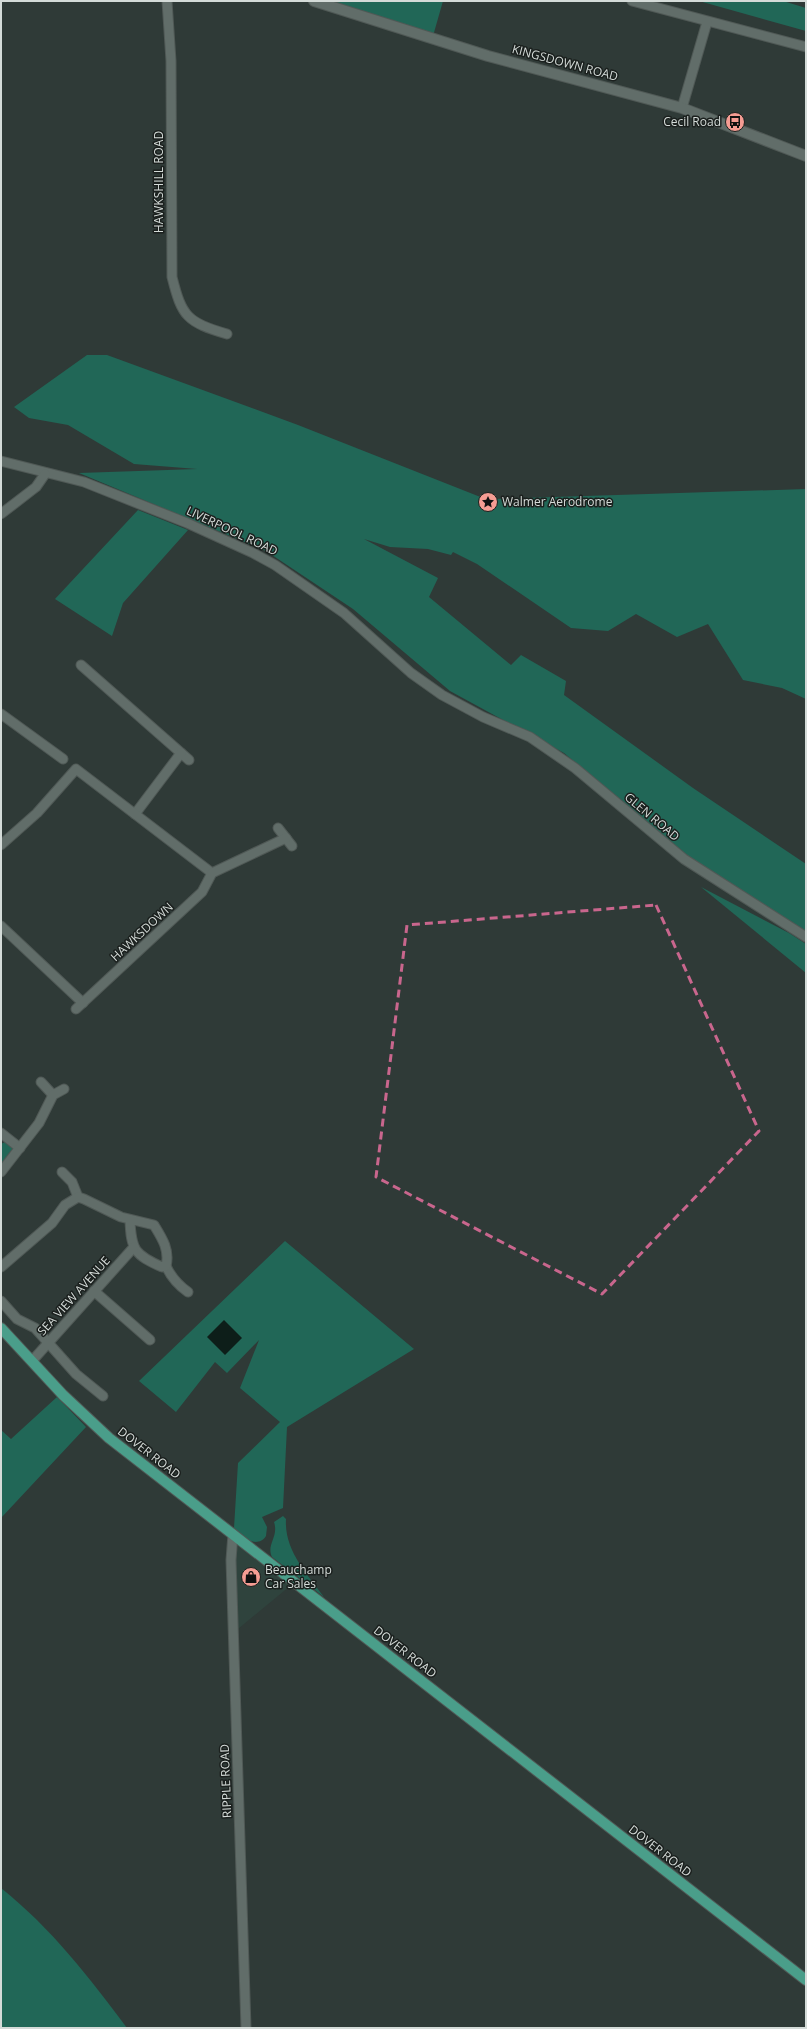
<svg xmlns="http://www.w3.org/2000/svg" width="807" height="2029" font-family="'Open Sans',sans-serif">
<style>
.built{fill:#2f433d}
.green{fill:#216757}
.water{fill:#0d1e19}
.lines{fill:none;stroke-linecap:round;stroke-linejoin:round}
.minor-casing{stroke:#505956;stroke-width:11}
.tertiary-casing{stroke:#505956;stroke-width:12}
.primary-casing{stroke:#505956;stroke-width:12}
.minor{stroke:#616d69;stroke-width:9}
.tertiary{stroke:#616d69;stroke-width:10}
.primary{stroke:#4a9e8a;stroke-width:10}
.marked{fill:none;stroke:#c9668d;stroke-width:3;stroke-dasharray:8 5;stroke-linejoin:round}
.labels{text-anchor:middle;stroke-width:3;stroke-linejoin:round;paint-order:stroke}
.street-label{font-size:12px;fill:#d4dbd8;stroke:#1b201e}
.poi-label{font-size:12px;fill:#d4dbd8;stroke:#1b201e;text-anchor:start}
</style>
<rect width="100%" height="100%" fill="#2f3a37"/>
<path class="built" d="M238,1546L290,1586L238,1629L234,1560Z"/>
<g class="green">
<path d="M331,1H443L433,36Z"/>
<path d="M699,1H783L806,8V31Z"/>
<path d="M87,355H107L298,425L483,498L480,504L489,509L492,499L806,489V699L782,688L743,680L708,624L677,637L636,614L608,631L571,628L477,564L453,552L451,555L428,549L390,547L364,539L438,578L429,597L511,665L521,655L566,681L564,695L693,788L806,864V932L685,855L564,753L450,691L353,609L266,551L79,473L197,469L134,464L68,425L29,418L14,407Z"/>
<path d="M138,510L188,530L123,603L112,636L55,599Z"/>
<path d="M701,887L789,933L806,944V973Z"/>
<path d="M5,1142L13,1148L1,1164V1144Z"/>
<path d="M285,1241L414,1349L287,1427L283,1508L262,1517L267,1527L266,1536C258,1549 240,1538 234,1528L238,1463L280,1422L240,1388L259,1340L227,1373L215,1362L176,1412L139,1381Z"/>
<path d="M57,1397L86,1427L1,1518V1430L11,1439Z"/>
<path d="M283,1516L286,1519C284,1550 307,1574 324,1597L272,1557C266,1544 279,1537 274,1522Z"/>
<path d="M1,1888C52,1929 88,1976 127,2028H1Z"/>
</g>
<path class="water" d="M224,1320L242,1338L225,1355L207,1337Z"/>
<g class="lines">
<g class="minor-casing">
<g id="minor">
<path d="M167,1L171,61L172,277C182,317 187,322 227,334"/>
<path d="M632,1L806,47"/>
<path d="M682,108L707,22"/>
<path d="M1,461L84,482L187,523L253,553L275,565L344,613L411,673L442,695L483,717L530,737L575,768L684,859L806,937"/>
<path d="M1,514L36,487L45,474"/>
<path d="M81,665L189,760"/>
<path d="M1,714L63,759"/>
<path d="M135,814L181,753"/>
<path d="M278,828L292,846"/>
<path d="M1,845L37,813L76,769L212,873"/>
<path d="M1,926L83,1003"/>
<path d="M76,1009L202,892L212,873L286,838"/>
<path d="M41,1082L53,1095"/>
<path d="M1,1133L20,1148"/>
<path d="M1,1172L39,1123L53,1095L64,1089"/>
<path d="M62,1172L72,1182L78,1197"/>
<path d="M166,1266C171,1277 178,1285 188,1292"/>
<path d="M1,1267L52,1223L65,1205L78,1197L84,1199L121,1217L154,1225C162,1238 170,1250 166,1266L162,1267C135,1255 131,1250 130,1220"/>
<path d="M94,1291L150,1340"/>
<path d="M1,1301L17,1319L35,1328L76,1374L103,1396"/>
<path d="M32,1361L134,1247"/>
<path d="M233,1534L231,1560L246,2028"/>
</g>
</g>
<g class="tertiary-casing">
<path id="tertiary" d="M314,1L488,56L682,108L806,156"/>
</g>
<g class="primary-casing">
<path id="primary" d="M1,1328L63,1395L109,1438L806,1980"/>
</g>
<use href="#minor" class="minor"/>
<use href="#tertiary" class="tertiary"/>
<use href="#primary" class="primary"/>
</g>
<path class="marked" d="M656,905L759,1131L602,1294L376,1177L407,925Z"/>
<defs>
<g id="bus-disc" transform="scale(1)"><circle r="9.5" fill="#f59c93" stroke="#1b201e"/><path d="M-5-6H5V4H4V6H2V4H-2V6H-4V4H-5ZM-3.5-4V0h7V-4ZM-3.5 1.2v1.5H-2V1.2ZM2 1.2v1.5H3.5V1.2Z" fill="#111"/></g>
<g id="sight-disc" transform="scale(1)"><circle r="9.5" fill="#f59c93" stroke="#1b201e"/><path d="M0-6L1.8-2.2L6-1.7L2.9 1.2L3.7 5.4L0 3.3L-3.7 5.4L-2.9 1.2L-6-1.7L-1.8-2.2Z" fill="#111"/></g>
<g id="shop-disc" transform="scale(1)"><circle r="9.5" fill="#f59c93" stroke="#1b201e"/><path d="M-5-2.5h2.3a2.7 3.5 0 0 1 5.4 0H5L5.5 6h-11ZM-1.5-2.5h3a1.5 2.3 0 0 0-3 0Z" fill="#111"/></g>
</defs>
<g fill-rule="evenodd">
<use href="#bus-disc" x="735" y="122"/>
<use href="#sight-disc" x="488" y="502"/>
<use href="#shop-disc" x="251" y="1577"/>
</g>
<g class="labels">
<g class="street-label">
<text transform="translate(565 63) rotate(15)" y="4">KINGSDOWN ROAD</text>
<text transform="translate(159 182) rotate(-90)" y="4">HAWKSHILL ROAD</text>
<text transform="translate(232 531) rotate(25)" y="4">LIVERPOOL ROAD</text>
<text transform="translate(652 817) rotate(40)" y="4">GLEN ROAD</text>
<text transform="translate(142 932) rotate(-43)" y="4">HAWKSDOWN</text>
<text transform="translate(74 1296) rotate(-48)" y="4">SEA VIEW AVENUE</text>
<text transform="translate(149 1453) rotate(38)" y="4">DOVER ROAD</text>
<text transform="translate(405 1652) rotate(38)" y="4">DOVER ROAD</text>
<text transform="translate(226 1781) rotate(-92)" y="4">RIPPLE ROAD</text>
<text transform="translate(660 1851) rotate(38)" y="4">DOVER ROAD</text>
</g>
<g class="poi-label">
<text x="721" y="126" text-anchor="end">Cecil Road</text>
<text x="502" y="506">Walmer Aerodrome</text>
<text x="265" y="1574">Beauchamp<tspan x="265" dy="14">Car Sales</tspan></text>
</g>
</g>
<rect width="807" height="2029" fill="none" stroke="#d4dbd8" stroke-width="4"/>
</svg>
